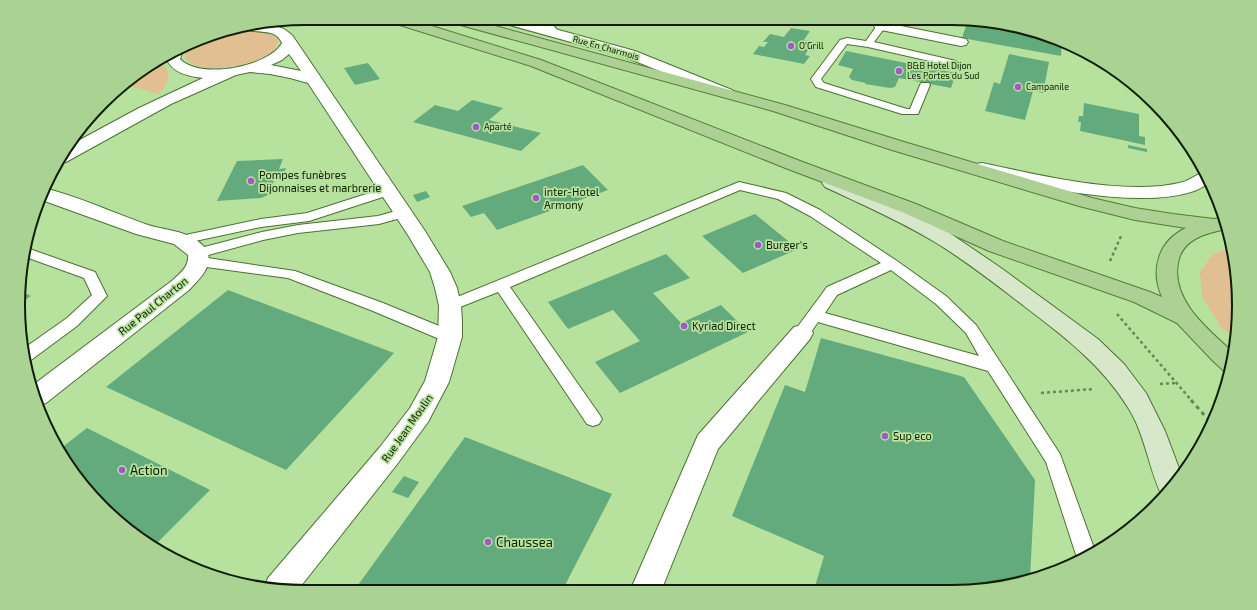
<svg xmlns="http://www.w3.org/2000/svg" width="1257" height="610" font-family="'Exo 2',sans-serif">
<style>
.green{fill:#e1bf92}
.building{fill:#63ab7c}
.lines{fill:none;stroke-linecap:round;stroke-linejoin:round}
.service-casing{stroke:#4c7133;stroke-width:2}
.minor-casing{stroke:#4c7133;stroke-width:2}
.tertiary-casing{stroke:#4c7133;stroke-width:2}
.secondary-casing{stroke:#4c7133;stroke-width:2}
.primary-casing{stroke:#527d34;stroke-width:2}
.path-far1{stroke:#688656;stroke-width:2.5;stroke-dasharray:3 3;stroke-linecap:butt}
.path{stroke:#688656;stroke-width:3;stroke-dasharray:4 4;stroke-linecap:butt}
.service{fill:#fff;fill-rule:evenodd}
.minor{fill:#fff;fill-rule:evenodd}
.tertiary{fill:#fff;fill-rule:evenodd}
.secondary{fill:#d6e7ca;fill-rule:evenodd}
.primary{fill:#add095;fill-rule:evenodd}
.poi-dot{fill:#a456c7;stroke:#b7e29e;stroke-width:1.5}
.labels{text-anchor:middle;stroke-width:3.5;stroke-linejoin:round;paint-order:stroke}
.far-poi-label{font-size:9px;fill:#0f1e05;stroke:#b7e29e;text-anchor:start}
.far-street-label{font-size:9px;fill:#0f1e05;stroke:#b7e29e}
.poi-label{font-size:11px;fill:#0f1e05;stroke:#b7e29e;text-anchor:start}
.street-label{font-size:11px;fill:#0f1e05;stroke:#b7e29e}
.near-poi-label{font-size:13px;fill:#0f1e05;stroke:#b7e29e;text-anchor:start}
.rim{fill:none;stroke:#0f1e05;stroke-width:2}
</style>
<rect width="100%" height="100%" fill="#b7e29e"/>
<g class="green">
<path d="M238,30C252,30 267,29 278,39C279,63 225,69 207,68C200,67 194,65 187,61L185,55C195,37 219,33 238,30Z"/>
<path d="M158,62C174,70 170,84 158,94L124,84L130,77Z"/>
<path d="M1233,247L1239,305L1236,339L1221,327L1202,297L1200,272L1213,254Z"/>
</g>
<g class="building">
<path d="M614,18H659L650,26L632,22L630,24L620,22L622,20Z"/>
<path d="M968,20L1008,24L1062,40L1061,56L962,38Z"/>
<path d="M791,28L810,31L804,40L819,43L814,51L808,50L805,55L810,56L804,64L753,54L759,46L764,47L768,42H763L770,34L784,37Z"/>
<path d="M846,51L956,73L951,88L899,78L895,87L890,88L865,84L866,83L852,80L849,77L853,69L838,65Z"/>
<path d="M1009,54L1049,62L1043,93L1033,91L1025,120L985,111L994,82L1000,84Z"/>
<path d="M368,63L380,79L355,85L344,68Z"/>
<path d="M472,100L503,108L489,120L541,133L521,151L413,122L435,105L458,111Z"/>
<path d="M1084,103L1139,114V136L1145,137V145L1080,131L1081,122H1078L1079,116H1083Z"/>
<path d="M1128,145L1147,149V152L1128,148Z"/>
<path d="M283,159L279,169L286,168L282,178H275L268,195L261,198L217,201L237,161Z"/>
<path d="M583,165L608,190L497,230L484,213L471,217L462,206Z"/>
<path d="M426,191L430,197L417,202L413,195Z"/>
<path d="M755,214L798,249L743,273L702,236Z"/>
<path d="M666,254L690,278L653,293L681,323L721,305L748,332L620,393L595,362L640,341L613,310L568,329L548,302Z"/>
<path d="M228,290L394,353L286,470L106,387Z"/>
<path d="M22,292L31,296L22,302Z"/>
<path d="M821,338L964,377L1035,480L1030,579L990,590H814L824,556L732,516L785,385L805,392Z"/>
<path d="M87,428L210,490L153,547L145,544L102,508L60,449Z"/>
<path d="M465,437L612,494L562,591L353,592Z"/>
<path d="M404,476L419,482L408,498L392,492Z"/>
</g>
<g class="lines">
<g class="service-casing">
<g id="service">
<path d="M543,18H551L550,22L561,34L559,36H553L541,22Z"/>
<path d="M881,23L886,26L874,42L956,61L961,64L956,67L868,47L847,44L821,79L824,83L907,109H910L921,83H929L930,85L918,114H902L816,87L811,79L840,40L847,38L866,41L878,24Z"/>
<path d="M739,182L786,193L820,210L897,261L946,296L976,325L1060,454L1095,551L1078,561L1046,462L988,371L818,322C812,330 808,341 796,337L794,333L796,329L827,287L881,263L810,216L778,199L740,190L510,287L599,414L602,419L599,424L593,426L587,424L498,292L450,311L445,310L442,306L445,302ZM891,270L936,304L966,333L979,356L825,313L837,295Z"/>
<path d="M388,187L392,188L394,191L392,194L309,221L261,227L181,244L176,243L174,240L176,237L181,236L261,219L307,213Z"/>
<path d="M403,209L408,210L410,213L408,216L379,224L298,233L263,240L201,257L295,271L383,303L456,333L458,337L456,341L450,343L444,341L373,311L288,278L199,266L194,264L192,261L197,257L193,256L191,253L193,250L262,232L298,225L378,216Z"/>
<path d="M24,247L95,272L107,296L77,326L31,360L26,362L23,349L67,318L92,295L84,278L23,256Z"/>
</g>
</g>
<g class="minor-casing">
<g id="minor">
<path d="M494,18H515L635,51L732,90L735,93L732,96L727,98L722,96L625,57L495,21Z"/>
<path d="M874,18H886L885,21L886,23L966,39L968,42L966,45L961,46L876,29L871,21Z"/>
<path d="M269,24L284,29L292,35L425,231L450,272L457,288L461,306L462,321V337L449,382L428,422L398,463L297,591L264,588L268,578L380,447L410,408L425,381L438,337L439,306L435,288L430,272L408,235L308,83L290,78L270,74L250,72L236,75L171,104L66,162L57,163L65,148L139,108L203,78C188,76 172,73 166,58L180,51L182,53L180,59C199,80 269,67 282,43C276,29 261,33 248,30L247,28ZM289,54L301,71L271,65L282,60Z"/>
<path d="M44,188C77,196 114,213 148,225C161,229 176,230 189,236C196,239 206,246 208,254C212,269 197,281 189,290L46,403L39,405L33,385L173,280C181,272 189,267 188,255L174,244L136,234L39,199Z"/>
<path d="M802,325L810,327L813,333L810,339L718,449L661,591H630L698,435L794,327Z"/>
</g>
</g>
<g class="tertiary-casing">
<path id="tertiary" d="M982,163C1040,175 1102,191 1161,186C1168,185 1176,184 1183,182C1190,180 1197,174 1205,172L1210,183C1205,185 1200,189 1194,191C1139,210 1032,186 976,172L973,168L976,164Z"/>
</g>
<g class="secondary-casing">
<path id="secondary" d="M831,178L898,207L948,232L1001,268L1098,339L1124,364L1146,393L1165,431L1182,476L1162,496C1148,467 1145,433 1127,406C1101,364 1062,335 1024,306C994,283 965,260 933,241C898,220 861,204 825,187L822,183L825,179Z"/>
</g>
<g class="primary-casing">
<path id="primary" d="M386,18H406L541,60L800,161L916,204L1003,241L1150,292L1162,297C1150,270 1158,241 1186,228L1135,220L1079,206L892,150L773,111L446,21L445,18H466L785,105L904,142L1092,198L1135,208L1173,214L1214,219L1224,217L1227,229C1206,233 1182,239 1178,263C1171,301 1209,330 1234,353L1230,373L1224,371L1213,361L1177,323L1134,302L989,251L902,212L788,169L531,66L387,21Z"/>
</g>
<g class="path-far1">
<path d="M1110,261L1122,234"/>
<path d="M1117,314L1192,401"/>
<path d="M1160,384L1175,383"/>
<path d="M1041,393L1094,389"/>
</g>
<path class="path" d="M1191,400L1212,424"/>
<use href="#service" class="service"/>
<use href="#minor" class="minor"/>
<use href="#tertiary" class="tertiary"/>
<use href="#secondary" class="secondary"/>
<use href="#primary" class="primary"/>
</g>
<g class="poi-dot">
<circle cx="791" cy="46" r="4"/>
<circle cx="899" cy="71" r="4"/>
<circle cx="1018" cy="87" r="4"/>
<circle cx="476" cy="127" r="4"/>
<circle cx="251" cy="181" r="4"/>
<circle cx="536" cy="198" r="4"/>
<circle cx="758" cy="245" r="4"/>
<circle cx="684" cy="326" r="4"/>
<circle cx="885" cy="436" r="4"/>
<circle cx="122" cy="470" r="4"/>
<circle cx="488" cy="542" r="4"/>
</g>
<g class="labels">
<g class="far-poi-label">
<text x="799" y="49">O'Grill</text>
<text x="907" y="69">B&amp;B Hotel Dijon<tspan x="907" dy="10">Les Portes du Sud</tspan></text>
<text x="1026" y="90">Campanile</text>
<text x="484" y="130">Aparté</text>
</g>
<g class="far-street-label">
<text transform="translate(606 48) rotate(16)" y="3">Rue En Charmois</text>
</g>
<g class="poi-label">
<text x="259" y="179">Pompes funèbres<tspan x="259" dy="13">Dijonnaises et marbrerie</tspan></text>
<text x="544" y="196">inter-Hotel<tspan x="544" dy="13">Armony</tspan></text>
<text x="766" y="249">Burger's</text>
<text x="692" y="330">Kyriad Direct</text>
<text x="893" y="440">Sup eco</text>
</g>
<g class="street-label">
<text transform="translate(153 306) rotate(-39)" y="4">Rue Paul Charton</text>
<text transform="translate(407 428) rotate(-55)" y="4">Rue Jean Moulin</text>
</g>
<g class="near-poi-label">
<text x="130" y="475">Action</text>
<text x="496" y="547">Chaussea</text>
</g>
</g>
<path d="M0 0H1257V610H0ZM305 25H952A280 280 0 0 1 1232 305V305A280 280 0 0 1 952 585H305A280 280 0 0 1 25 305V305A280 280 0 0 1 305 25Z" fill="#aad292" fill-rule="evenodd"/>
<path class="rim" d="M305 25H952A280 280 0 0 1 1232 305V305A280 280 0 0 1 952 585H305A280 280 0 0 1 25 305V305A280 280 0 0 1 305 25Z"/>
</svg>
